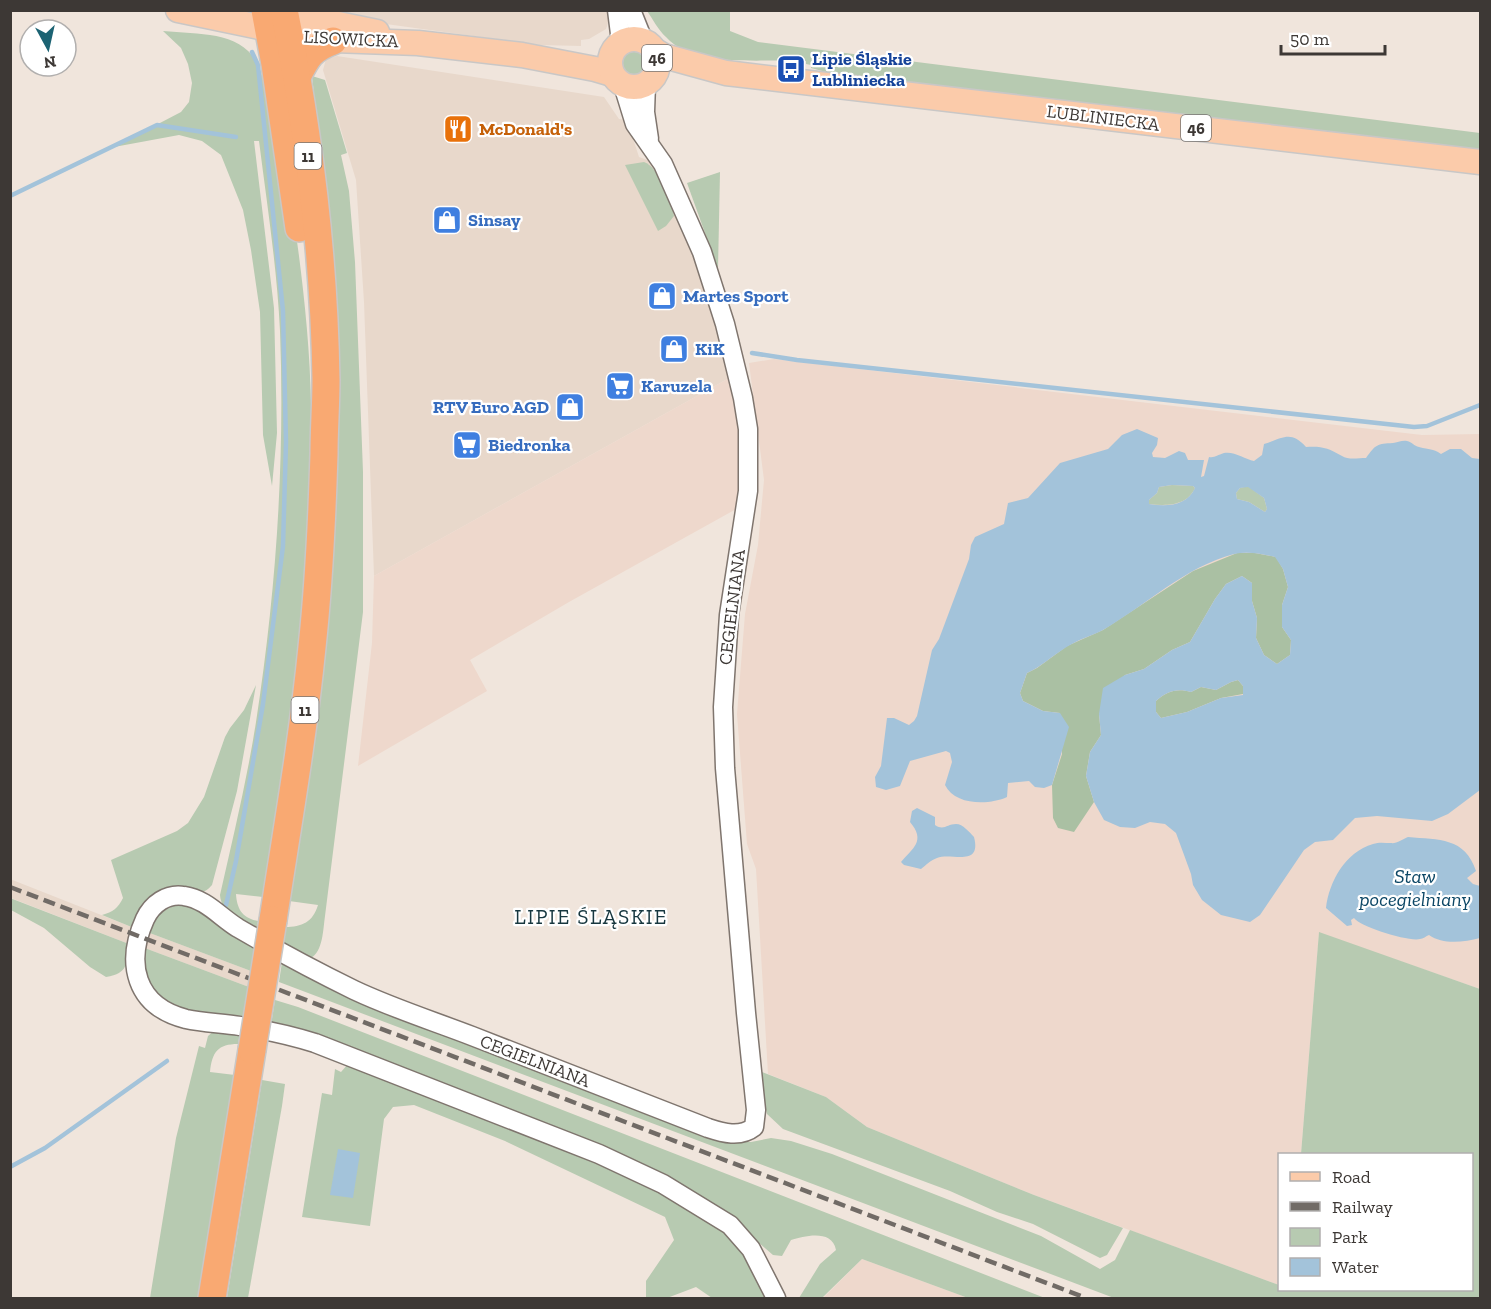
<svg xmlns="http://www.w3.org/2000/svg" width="1491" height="1309" font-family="'Zilla Slab',serif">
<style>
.built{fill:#e8d8cb}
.industrial{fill:#eed8cc}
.green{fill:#b7cab1}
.forest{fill:#aac0a3}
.water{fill:#a3c3da;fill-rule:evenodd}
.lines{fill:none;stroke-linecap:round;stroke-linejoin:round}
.stream{stroke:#a3c3da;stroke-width:4.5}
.minor-casing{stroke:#7f756e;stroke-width:21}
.major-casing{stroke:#c9c7c6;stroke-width:27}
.highway-casing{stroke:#c9c7c6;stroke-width:30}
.minor{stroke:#fff;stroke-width:18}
.major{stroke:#fbcbaa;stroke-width:24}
.highway{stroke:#f9a972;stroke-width:27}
.rail{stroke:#716b66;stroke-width:4.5;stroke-dasharray:12 6;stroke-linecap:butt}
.highway-bridge-casing{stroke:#c9c7c6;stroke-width:30;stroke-linecap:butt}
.highway-bridge{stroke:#f9a972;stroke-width:27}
.labels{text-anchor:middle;stroke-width:4.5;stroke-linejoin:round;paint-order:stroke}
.shield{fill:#fff;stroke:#777472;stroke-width:1.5}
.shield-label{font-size:16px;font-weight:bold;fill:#3d3835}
.street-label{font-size:18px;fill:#3d3835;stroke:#fff}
.transit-label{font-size:18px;font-weight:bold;fill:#164399;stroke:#fff;text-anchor:start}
.food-label{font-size:18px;font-weight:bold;fill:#c56008;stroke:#fff;text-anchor:start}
.shop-label{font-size:18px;font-weight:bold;fill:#366cbe;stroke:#fff;text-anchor:start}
.water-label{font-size:20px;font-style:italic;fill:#0b4665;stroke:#fff}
.quarter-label{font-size:21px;letter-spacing:1.5px;fill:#17373f;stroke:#fff}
</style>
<rect width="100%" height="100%" fill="#f0e5dc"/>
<g class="built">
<path d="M608,10L609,20L606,29L589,39L581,40V46L540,45L364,21L316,11Z"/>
<path d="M337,56L604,97L619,119L627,120L639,157L656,163L695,253L731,377L374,576L364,302L356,180L323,70L326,59Z"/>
<path d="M10,879L134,928L129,944L11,898Z"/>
<path d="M147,932L251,971L249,987L142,947Z"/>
</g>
<g class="industrial">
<path d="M774,359L1422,435L1480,434V989L1319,933L1301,1154H1280L1279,1285L1034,1195L867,1127L826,1097L768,1074L756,869L747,844L737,714L745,614L758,545L764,480L749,363Z"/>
<path d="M731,377L741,411L744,468L738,508L569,602L470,660L487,691L358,766L372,643L374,576Z"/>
<path d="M862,1259L968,1298H823Z"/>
</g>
<g class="green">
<path d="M647,11H730V31L758,42L1480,133V154L863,82L811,68V65L806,64V61L788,58L787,61C751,59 693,67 666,37C658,30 653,19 647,11Z"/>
<path d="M163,31C205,35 253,30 263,80L274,79C288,186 309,295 311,404C314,569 294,735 263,897L236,894C237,909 242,918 258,921L256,930C242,922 221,913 220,895C233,837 247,780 256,722C276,593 285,461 280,331C277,268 267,204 259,141H254L274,308L277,433L272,486L263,435L260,312L251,250L243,210L221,155L202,141L179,135L114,147L181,112L189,102L192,83L188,64L181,48Z"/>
<circle cx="634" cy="63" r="13"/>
<path d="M312,76L325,80L347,153L341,155L349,191L355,262L363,472V612L325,916C323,930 323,951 311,958L282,947L285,927C302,927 313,922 318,905L289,901L312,749L322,167Z"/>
<path d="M644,162C659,167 671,201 674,216L666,226L658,231L625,165Z"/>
<path d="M720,172L718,269L687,183Z"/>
<path d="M1172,485L1193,486L1195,488C1187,506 1167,506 1149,504V500L1157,493L1159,487Z"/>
<path d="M1248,486L1264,498L1267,509L1265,512L1249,502L1237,499L1236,493L1240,488Z"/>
<path d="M256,685L237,791L212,885C202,897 194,891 181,888L134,928L102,915C113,912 118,908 123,898L111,860L177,831L188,823L204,797L225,737L230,728L244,710Z"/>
<path d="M10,898L129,944C126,964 129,973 106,977L90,967L44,928L11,910Z"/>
<path d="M180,904H190L255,944L251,971L147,932C154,917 164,908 180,904Z"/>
<path d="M1319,932L1480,989V1298H1114L279,982L282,962L728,1142H751L771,1138L791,1141L832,1154L1041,1236L1100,1269L1115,1260L1130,1230L1279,1285L1280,1290H1472V1154H1301Z"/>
<path d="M142,947L249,987L242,1019C209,1016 168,1015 150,983C147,979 144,975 143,971C142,963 143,955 142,947Z"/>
<path d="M275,1000L298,1007L1045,1298H968L862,1259L822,1298H799L820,1264L836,1250C832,1229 805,1236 791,1240L782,1256L773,1255L734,1221L271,1025Z"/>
<path d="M215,1030L240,1032L238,1044C218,1044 212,1052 210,1072L235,1075L199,1298H150L176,1138L199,1046L205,1048L208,1036Z"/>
<path d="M348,1064L639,1177L739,1240L768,1298H712L696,1287L667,1298H646V1281L674,1240L665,1217L505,1141L414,1105L393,1107L384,1119L370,1226L302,1217L322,1093L332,1095L335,1069L341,1072Z"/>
<path d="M757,1070L826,1097L867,1127L1034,1195L1123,1228L1107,1255L1100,1258L1033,1224L997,1212L950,1191L783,1129L767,1114Z"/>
<path d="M262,1080L285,1084L282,1106L248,1298H227Z"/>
</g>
<g class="forest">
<path d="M1237,553H1255L1276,557L1283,569L1288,587L1282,605V627L1291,640L1290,655L1277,664L1264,655L1256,638L1257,618L1252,601V583L1242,576L1226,584L1215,599L1190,642L1172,650L1144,669L1125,675L1099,714L1101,735L1090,752L1086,776L1094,802L1074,832L1058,828L1053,818L1052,785L1062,754L1060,713L1043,711L1023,701L1020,693L1027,673L1037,668L1067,646L1103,630L1193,571Z"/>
<path d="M1238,680L1243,686V694L1221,698L1187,712L1161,718L1156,712V701C1167,691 1177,688 1191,692L1201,687L1216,690L1231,682Z"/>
</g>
<g class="water">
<path d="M1137,429L1158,438L1157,445L1152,453L1153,457L1165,458L1179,451L1185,453L1188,460H1204L1201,477L1204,476L1209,457C1215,458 1217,455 1224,453C1234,451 1245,459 1254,461L1262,455L1264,444C1283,438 1291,430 1306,447C1322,446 1328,448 1342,456C1348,460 1358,458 1366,458C1376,444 1377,444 1393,443C1397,443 1402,440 1407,441C1412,442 1414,446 1419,447C1430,450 1432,448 1441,454L1450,449H1461L1472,458L1480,459V790L1448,814L1432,821L1377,816L1355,818L1333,840L1315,842L1304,850L1260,915L1250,922L1221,915L1202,900L1193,885L1191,874L1176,833L1165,824L1150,822L1135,828L1120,827L1104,820L1094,802L1086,776L1090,752L1101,735L1099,714L1103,688L1125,675L1144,669L1172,650L1190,642L1215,599L1226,584L1242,576L1252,583V601L1257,618L1256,638L1264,655L1277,664L1290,655L1291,640L1282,627V605L1288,587L1283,569L1275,557C1262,554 1248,551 1234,554C1185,567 1146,605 1103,630C1091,636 1077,640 1065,648C1052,656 1041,667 1027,673L1020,693L1023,701L1043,711L1060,713L1069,727L1052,785L1044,788L1035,787L1029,781L1008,783L1007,797C990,805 955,806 945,785L952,762L950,753L946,751L910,761L900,786L886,790L876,787L875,777L881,766L887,718H894L909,725L914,721L917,716L932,650L939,639L969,559L971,545L975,537L1004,524L1008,503L1028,498L1060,463L1108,449L1122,435ZM1172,485L1193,486L1195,488C1187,506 1167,507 1149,504V500L1157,493L1159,487ZM1248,487L1264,498L1267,509L1265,512L1249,502L1237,499L1236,493L1240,488ZM1238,680L1243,686V695L1221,698L1187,712L1161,718L1156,712V701C1167,691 1177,688 1191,692L1201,687L1216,690L1231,682Z"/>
<path d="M917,808L935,817V825C944,831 947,824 956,824C963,824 969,832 974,837C982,868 951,852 937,858C931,860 926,865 921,869L904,865L901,862C913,848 926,841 910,822L912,811Z"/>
<path d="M1408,837C1439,840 1465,837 1476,871L1467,878L1473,884L1480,886V938C1464,942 1443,945 1429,935C1426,936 1423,939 1420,939C1409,942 1360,927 1354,918L1351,920L1352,925L1347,926L1326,908C1329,882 1345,852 1373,844C1379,842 1384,843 1391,843C1396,844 1403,839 1408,837Z"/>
<path d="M338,1149L360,1153L353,1198L330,1195Z"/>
</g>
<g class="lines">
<g class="stream">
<path d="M10,196L157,125L236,137"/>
<path d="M752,353L797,360L1414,427L1427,426L1480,405"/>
<path d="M226,905L236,861L263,704L283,546L286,442L283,311L258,65L252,52"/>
<path d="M10,1167L45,1148L167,1061"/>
</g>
<g class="minor-casing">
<g id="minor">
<path d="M617,10L620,34L619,43"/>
<path d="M631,10L643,40"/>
<path d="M646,84L645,112L649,139"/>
<path d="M623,85L635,124L663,164L702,252L725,324L743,398L748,429V491L729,615L723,707L725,768L746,1013L756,1110L754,1127C740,1138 723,1133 708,1128C630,1098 551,1067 472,1036C433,1021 392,1008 354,990C315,971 276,950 238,928C220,917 206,899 184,896C167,893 152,904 145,919C125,963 135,1006 186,1019C204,1023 222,1023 240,1026C266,1030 290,1035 315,1043L599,1154L663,1184L730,1225L751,1249L776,1298"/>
</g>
</g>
<g class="major-casing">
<g id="major">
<path d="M178,10L269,29L305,39L418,43L522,55L595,69L612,74"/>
<path d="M270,10L377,32"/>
<circle cx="634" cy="63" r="24"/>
<path d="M654,50L664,56L726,73L1480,162"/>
</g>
</g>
<g class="highway-casing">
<g id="highway">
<path d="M265,10L275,64L299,228"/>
<path d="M297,77C307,57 311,49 333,41"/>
<path d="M273,920C287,829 303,738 312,647C319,583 322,518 324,454C324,429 326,405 326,380C324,256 309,132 284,10"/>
<path d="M212,1298L252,1050"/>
</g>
</g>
<use href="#minor" class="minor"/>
<use href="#major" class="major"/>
<use href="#highway" class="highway"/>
<path class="rail" d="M10,887L1086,1298"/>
<g class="highway-bridge-casing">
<path id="highway-bridge" d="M252,1050L273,920"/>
</g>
<use href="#highway-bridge" class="highway-bridge"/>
</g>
<defs>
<g id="bus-square" transform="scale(1.5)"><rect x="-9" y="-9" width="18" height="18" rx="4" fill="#1a4fb4" stroke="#fff"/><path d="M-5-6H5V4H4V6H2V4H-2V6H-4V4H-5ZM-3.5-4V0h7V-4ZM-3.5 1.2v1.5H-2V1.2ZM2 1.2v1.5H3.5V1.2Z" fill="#fff"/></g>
<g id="restaurant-square" transform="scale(1.5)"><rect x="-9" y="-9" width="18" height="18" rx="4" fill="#e8710a" stroke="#fff"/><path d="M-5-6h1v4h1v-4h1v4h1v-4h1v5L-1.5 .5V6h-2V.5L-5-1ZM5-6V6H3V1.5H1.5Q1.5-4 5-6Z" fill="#fff"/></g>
<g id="shop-square" transform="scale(1.5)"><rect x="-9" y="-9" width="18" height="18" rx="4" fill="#3f7fe0" stroke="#fff"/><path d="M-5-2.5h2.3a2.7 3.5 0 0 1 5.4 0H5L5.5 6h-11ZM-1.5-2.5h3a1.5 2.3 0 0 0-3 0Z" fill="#fff"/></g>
<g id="supermarket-square" transform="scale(1.5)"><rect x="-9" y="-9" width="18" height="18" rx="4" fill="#3f7fe0" stroke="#fff"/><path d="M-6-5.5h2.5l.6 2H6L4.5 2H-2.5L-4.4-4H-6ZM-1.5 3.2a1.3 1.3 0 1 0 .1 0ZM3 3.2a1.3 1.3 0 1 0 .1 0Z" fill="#fff"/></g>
</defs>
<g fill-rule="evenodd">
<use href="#bus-square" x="791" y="69"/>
<use href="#restaurant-square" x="458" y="129"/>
<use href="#shop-square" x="447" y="220"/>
<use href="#shop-square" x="662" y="296"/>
<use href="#shop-square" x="674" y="349"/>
<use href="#supermarket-square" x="620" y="386"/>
<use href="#shop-square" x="570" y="407"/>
<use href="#supermarket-square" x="467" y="445"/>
</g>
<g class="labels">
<g class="shield">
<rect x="642" y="45" width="30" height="26" rx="4.5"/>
<rect x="1181" y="115" width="30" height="26" rx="4.5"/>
<rect x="294.5" y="143" width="27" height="26" rx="4.5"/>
<rect x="291.5" y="697" width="27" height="26" rx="4.5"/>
</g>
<g class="shield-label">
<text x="657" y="64">46</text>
<text x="1196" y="134">46</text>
<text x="308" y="162">11</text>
<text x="305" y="716">11</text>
</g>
<g class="street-label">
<text transform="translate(351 39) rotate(3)" y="6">LISOWICKA</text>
<text transform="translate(1103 118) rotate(7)" y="6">LUBLINIECKA</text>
<text transform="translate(732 607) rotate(-83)" y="6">CEGIELNIANA</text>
<text transform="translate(535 1061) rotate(21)" y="6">CEGIELNIANA</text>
</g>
<g class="transit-label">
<text x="812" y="65">Lipie Śląskie<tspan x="812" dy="21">Lubliniecka</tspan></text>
</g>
<g class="food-label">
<text x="479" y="135">McDonald's</text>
</g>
<g class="shop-label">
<text x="468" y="226">Sinsay</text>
<text x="683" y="302">Martes Sport</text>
<text x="695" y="355">KiK</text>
<text x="641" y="392">Karuzela</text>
<text x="549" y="413" text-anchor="end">RTV Euro AGD</text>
<text x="488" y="451">Biedronka</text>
</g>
<g class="water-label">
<text x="1415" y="883">Staw<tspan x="1415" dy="23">pocegielniany</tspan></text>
</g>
<g class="quarter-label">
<text x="591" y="924">LIPIE ŚLĄSKIE</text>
</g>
</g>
<rect width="1491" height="1309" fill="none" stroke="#3d3835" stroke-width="24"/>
<rect x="1278" y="1153" width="195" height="138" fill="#ffffff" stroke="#b1afae" stroke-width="1.5"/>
<rect x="1290" y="1172" width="30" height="9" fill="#fbcbaa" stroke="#b1afae" stroke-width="1.5"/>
<text x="1332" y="1183" font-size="18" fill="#3d3835">Road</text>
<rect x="1290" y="1202" width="30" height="9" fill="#716b66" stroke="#b1afae" stroke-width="1.5"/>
<text x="1332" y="1213" font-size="18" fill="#3d3835">Railway</text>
<rect x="1290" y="1228" width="30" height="18" fill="#b7cab1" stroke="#b1afae" stroke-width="1.5"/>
<text x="1332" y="1243" font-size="18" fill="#3d3835">Park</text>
<rect x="1290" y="1258" width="30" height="18" fill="#a3c3da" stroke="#b1afae" stroke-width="1.5"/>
<text x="1332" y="1273" font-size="18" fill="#3d3835">Water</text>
<g transform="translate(48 48) rotate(172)"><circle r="28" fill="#ffffff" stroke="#b1afae" stroke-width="1.5"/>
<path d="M0-4.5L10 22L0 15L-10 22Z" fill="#1c6373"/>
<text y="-9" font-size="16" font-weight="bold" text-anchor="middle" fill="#3d3835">N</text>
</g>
<path d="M1281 45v9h104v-9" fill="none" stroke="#3d3835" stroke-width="3"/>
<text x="1290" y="45" font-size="18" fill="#3d3835" stroke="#ffffff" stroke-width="4.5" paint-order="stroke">50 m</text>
</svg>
